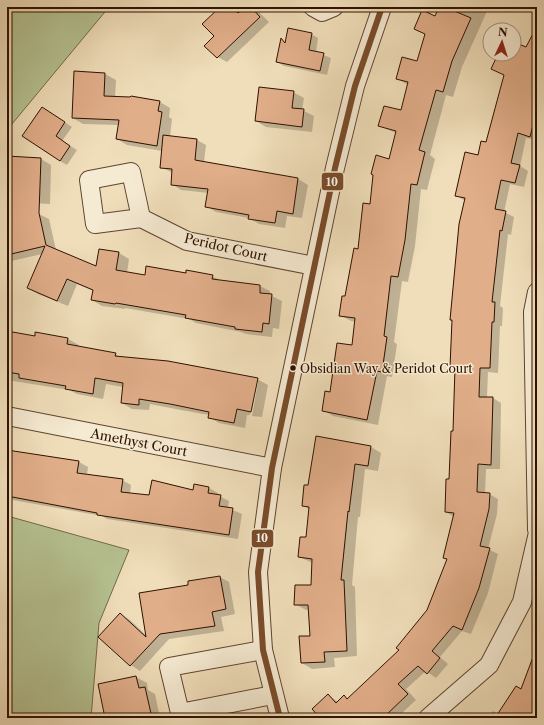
<svg xmlns="http://www.w3.org/2000/svg" width="544" height="725" font-family="'Libre Caslon Text',serif">
<style>
.green{fill:#b6c292;stroke:#726a49}
.shadow{fill:#0003}
.building{fill:#e1ae8a;stroke:#2f1100}
.lines{fill:none;stroke-linecap:round;stroke-linejoin:round}
.street-casing{stroke:#5f442e;stroke-width:20}
.street{stroke:#f5ead2;stroke-width:18}
.bus-1-casing{stroke:#f5ead2;stroke-width:9}
.bus-1{stroke:#7a4b2a;stroke-width:6}
.bus-dot{fill:#2f1100;stroke:#f5ead2;stroke-width:1.5}
.labels{text-anchor:middle;stroke-width:3;stroke-linejoin:round;paint-order:stroke}
.bus-label{font-size:12px;fill:#2f1100;stroke:#f5ead2;text-anchor:start}
.street-label{font-size:13px;fill:#2f1100;stroke:#f5ead2}
.line-badge{stroke:#f5ead2;stroke-width:1.5}
.badge-label{font-size:11px;text-anchor:middle;font-weight:bold;fill:#fff}
</style>
<rect width="100%" height="100%" fill="#f0deba"/>
<filter id="stains"><feTurbulence type="fractalNoise" baseFrequency=".005" numOctaves="4"/><feColorMatrix values="0 0 0 0 .2 0 0 0 0 .09 0 0 0 0 .02 0 0 0 .5 -.17"/></filter>
<radialGradient id="worn" r=".72"><stop offset=".6" stop-color="#630" stop-opacity="0"/><stop offset="1" stop-color="#630" stop-opacity=".3"/></radialGradient>
<g class="green">
<path d="M7,7H109L7,130Z"/>
<path d="M11,517L129,550L99,623L91,718H7V520Z"/>
</g>
<g class="shadow">
<path d="M222,7H254L269,22L227,62L218,57L215,36Z"/>
<path d="M440,7H493L491,11L488,9L462,67L453,97L446,95L430,155L435,159L427,190L421,189L415,246L408,282L402,281L394,342L397,344L392,377L387,376L378,425L333,416L323,410L352,346L356,322L351,321L340,315L371,205L390,160L396,133L379,126L401,112L408,85L398,79L418,62Z"/>
<path d="M537,28V140L526,138L520,166L528,171L524,187L510,184L504,212L514,217L511,235L508,234L500,306L503,308L502,326H500L498,373L488,372L487,398H493L501,403L500,469H486L485,494H489L498,499L497,514L488,549L498,554L488,593L471,634L462,631L440,657L448,664L436,678L426,671L406,689L416,700L401,714L398,712L391,718H384L380,716L370,718H321L328,695L338,702L344,697L348,699L400,650L428,611L448,560L454,517L446,512L454,432L456,369L451,366L465,201L456,195L486,143L505,75L492,69L499,54H514V43L526,48Z"/>
<path d="M311,34L318,38L316,52L331,58L327,75L284,66L277,62L281,40L286,43Z"/>
<path d="M74,72L105,74L116,80L115,98L160,102L170,108L169,117L172,119L170,137L197,140L206,145L204,162L298,179L308,185L302,218L287,216L285,228L259,224L249,218L216,212L206,206L209,193L181,190L172,184L173,173L161,167L162,151L127,145L117,139L119,125L83,124L73,118Z"/>
<path d="M293,92L304,98L302,110L314,116L312,132L266,127L256,121Z"/>
<path d="M49,112L72,127L62,141L77,150L67,165L60,161Z"/>
<path d="M7,157L41,159L51,165L50,204L12,202L7,199Z"/>
<path d="M39,214L49,219L56,250L97,267L119,253L129,259L127,273L146,276H212L222,281L260,286L270,291V295L282,301L279,329L273,328L272,337L246,334L241,332L196,323L189,319L125,308V309L102,306L92,300L94,291L77,284L68,306L38,294L28,288L42,254L7,262V221Z"/>
<path d="M7,331L35,337L36,334L68,339L79,345L78,347L115,354L121,358L257,379L268,385L262,417L252,416L258,382H256L250,415H247L245,428L219,423L209,417V415L181,410L150,404L149,410L132,409L122,403L123,387L106,384L103,399L77,394L69,390L7,380Z"/>
<path d="M371,447L381,453L378,471L365,469L360,517H358L352,585L355,587L357,656L334,658L335,667L312,669L302,663L312,637L310,610H306L295,604L312,586L313,563L299,557L307,538L310,510L303,505L309,486Z"/>
<path d="M7,451L79,462L88,467L87,475L122,480L131,485L130,494L150,496L209,488L218,493L217,495L229,501L228,508L242,514L238,539L107,519L102,516L7,499Z"/>
<path d="M220,577L229,582L235,614L221,617L224,631L169,639L140,671L131,665L100,637L120,614L130,620L147,636Z"/>
<path d="M537,649V718H487L493,711L498,714L521,690Z"/>
<path d="M136,677L147,683L148,690L155,694L160,718H106Z"/>
</g>
<g class="building">
<path d="M220,7H232L238,13L245,7H251L260,17L217,58L204,46L214,36L202,24Z"/>
<path d="M439,7H445L471,18L452,61L443,92L436,90L419,150L425,152L417,185L411,184L405,240L398,277L391,276L384,336L387,337L382,372L377,371L367,420L322,411L325,391L330,392L337,343L352,345L355,318L339,316L342,296H345L354,248L358,249L363,203L370,204L373,175L371,174L376,155L389,159L396,131L378,126L384,106L401,110L408,82L396,79L402,57L417,61L425,34L414,29L422,10L435,16Z"/>
<path d="M537,26V109L530,137L518,133L511,163L520,165L515,183L501,180L495,209L506,211L502,231L500,230L492,302H495L494,322H492L490,368H480L479,397H493L491,465L478,464L477,492L490,493L489,509L480,546L490,548L479,588L462,630L453,626L432,651L440,658L427,674L418,666L398,684L408,694L383,718H320L312,709L328,694L336,703L344,695L347,699L399,650L396,648L427,610L447,559L443,558L454,513L445,512L446,479H449L451,431H453L455,367H450L452,320H450L459,224L465,198L455,196L465,152L478,155L481,141L486,142L504,75L491,69L498,54H514V42L526,47Z"/>
<path d="M288,28L312,33L309,50L324,53L320,71L276,62L281,38L285,43Z"/>
<path d="M74,71L105,73L104,96L130,97L131,96L160,101L158,111L162,112L157,146L116,139L119,120L72,118Z"/>
<path d="M259,87L294,91L292,108L304,109L302,127L255,121Z"/>
<path d="M42,107L65,122L56,136L70,146L60,161L22,136Z"/>
<path d="M163,135L197,139L195,160L298,178L293,214L277,211L275,223L248,219L249,215L205,207L208,189L171,185L172,169L160,168Z"/>
<path d="M7,156L41,158L39,213L46,245L96,266L99,249L119,252L116,270L145,275L146,266L186,273V270L213,275L212,279L260,285V293L272,294L269,324L263,323L262,332L235,329V327L185,318L186,315L116,303L115,304L91,300L93,290L67,279L57,301L27,288L45,246L7,255Z"/>
<path d="M7,331L35,336V332L68,338L67,344L116,353L115,356L168,361L258,378L251,412L237,409L234,423L208,418L209,412L170,404L139,399V405L121,403L123,383L95,378L93,394L65,389L66,386L19,378V374L7,372Z"/>
<path d="M316,436L371,446L368,466L355,464L349,512L348,511L341,580H344L347,651L324,652L325,662L301,663L299,636H310L308,605H294L295,585H311L312,559L298,557L300,537H306L309,507L302,506L304,485H308Z"/>
<path d="M7,450L79,461L77,473L123,479L121,492L149,495L152,480L193,490L194,484L209,487L208,493L221,495L219,506L233,508L229,535L97,515V513L7,496Z"/>
<path d="M220,576L226,609L212,612L215,626L160,634L130,666L98,637L120,613L146,637L139,593L188,585V581Z"/>
<path d="M536,649L537,718H495L516,686L521,689Z"/>
<path d="M136,676L139,688L145,687L152,718H105L98,684Z"/>
</g>
<g class="lines">
<g class="street-casing">
<g id="street">
<path d="M313,7L322,12L334,7"/>
<path d="M141,218L95,224L89,180L131,172L141,218L187,241L314,266"/>
<path d="M537,292L533,312L537,530"/>
<path d="M7,416L272,468"/>
<path d="M263,650L169,667L180,713L273,695"/>
<path d="M280,718L263,650L258,572L272,468L335,168L355,86L382,7"/>
<path d="M428,718L489,665L522,602L537,537"/>
</g>
</g>
<use href="#street" class="street"/>
<g class="bus-1-casing">
<path id="bus-1" d="M280,718L263,650L258,572L272,468L335,168L355,86L382,7"/>
</g>
<use href="#bus-1" class="bus-1"/>
</g>
<circle class="bus-dot" cx="293" cy="368" r="3.5"/>
<g class="labels">
<g class="bus-label">
<text x="300" y="373">Obsidian Way &amp; Peridot Court</text>
</g>
<g class="street-label">
<text transform="translate(226 247) rotate(13)" y="5">Peridot Court</text>
<text transform="translate(139 442) rotate(11)" y="5">Amethyst Court</text>
</g>
</g>
<g class="line-badge">
<rect x="321" y="172" width="23" height="19" rx="4" fill="#7a4b2a"/>
<rect x="251" y="529" width="23" height="19" rx="4" fill="#7a4b2a"/>
</g>
<g class="badge-label">
<text x="332" y="186">10</text>
<text x="262" y="542">10</text>
</g>
<rect width="544" height="725" fill="none" stroke="#f0deba" stroke-width="24"/>
<rect x="8" y="8" width="528" height="709" fill="none" stroke="#2f1100" stroke-width="2"/>
<rect x="12" y="12" width="520" height="701" fill="none" stroke="#2f1100"/>
<g transform="translate(502 42) rotate(4)"><circle r="19" fill="#f5ead2" stroke="#a6937e"/>
<path d="M0-3L7 15L0 10L-7 15Z" fill="#8f2418"/>
<text y="-6" font-size="11" font-weight="bold" text-anchor="middle" fill="#2f1100">N</text>
</g>
<rect width="100%" height="100%" filter="url(#stains)"/>
<rect width="100%" height="100%" fill="url(#worn)"/>
</svg>
